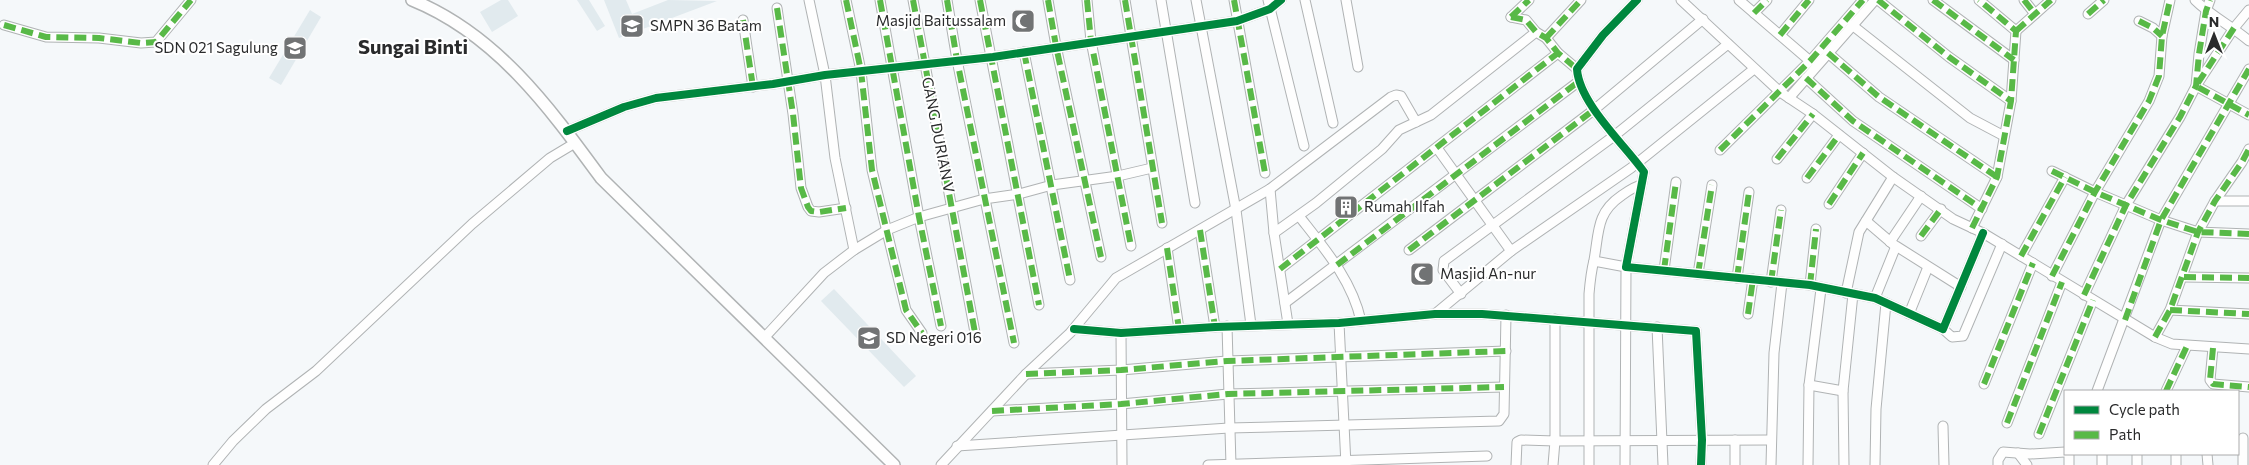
<svg xmlns="http://www.w3.org/2000/svg" width="2249" height="465" font-family="Commissioner,sans-serif">
<style>
.built{fill:#e1eaee}
.lines{fill:none;stroke-linecap:round;stroke-linejoin:round}
.minor-casing{stroke:#b0b3b4;stroke-width:11}
.tertiary-casing{stroke:#b0b3b4;stroke-width:14}
.minor{stroke:#fefefe;stroke-width:9}
.tertiary{stroke:#fefefe;stroke-width:11}
.quiet{stroke:#58b947;stroke-width:6;stroke-dasharray:12 6;stroke-linecap:butt}
.cycleway-casing{stroke:#fff;stroke-width:11}
.cycleway{stroke:#00873e;stroke-width:8}
.labels{text-anchor:middle;stroke-width:4;stroke-linejoin:round;paint-order:stroke}
.poi-label{font-size:15px;fill:#2a2b2c;stroke:#fff;text-anchor:start}
.street-label{font-size:15px;fill:#2a2b2c;stroke:#fff}
.district-label{font-size:20px;font-weight:bold;fill:#2a2b2c;stroke:#fff}
</style>
<rect width="100%" height="100%" fill="#f5f8fa"/>
<g class="built">
<path d="M501,0H508L518,16L492,32L480,12Z"/>
<path d="M577,0H589L605,26L597,31Z"/>
<path d="M604,0H626L632,14L668,0L717,1L619,38Z"/>
<path d="M310,10L321,17L281,85L269,78Z"/>
<path d="M834,289L916,376L904,387L821,301Z"/>
</g>
<g class="lines">
<g class="minor-casing">
<g id="minor">
<path d="M809,0L825,75L835,158L854,250"/>
<path d="M846,0L861,71L872,170L906,310L922,333"/>
<path d="M880,0L919,217L941,326"/>
<path d="M913,0L976,338"/>
<path d="M947,0L957,60L1014,343"/>
<path d="M980,0L1039,305"/>
<path d="M1048,0L1056,46L1101,257"/>
<path d="M1087,0L1091,41L1131,246"/>
<path d="M1125,0L1162,223"/>
<path d="M1161,0L1195,203"/>
<path d="M1196,0L1236,210L1251,325"/>
<path d="M1234,0L1265,173"/>
<path d="M1268,0L1304,146"/>
<path d="M1305,0L1333,123"/>
<path d="M1346,0L1358,67"/>
<path d="M1637,0L1603,35L1577,69C1579,103 1624,144 1644,172L1626,267L1810,285L1875,298L1943,329L1983,233"/>
<path d="M1681,0L1780,92L1813,114L1893,177L1953,219L1983,233L2155,337L2172,344L2249,349"/>
<path d="M1739,0L1810,61"/>
<path d="M1878,0L1949,57L2011,101"/>
<path d="M1933,0L2014,60"/>
<path d="M2024,0L2035,14"/>
<path d="M2195,0C2211,16 2232,26 2249,41"/>
<path d="M777,8L793,114L801,188L808,207L811,211L819,212L846,208"/>
<path d="M2249,10L2234,28L2196,86L2249,115"/>
<path d="M1754,13L1767,0"/>
<path d="M2088,14L2104,0"/>
<path d="M1511,17L1526,20L1536,32L1546,38L1558,53L1577,69"/>
<path d="M1511,17L1529,0"/>
<path d="M743,20L753,87"/>
<path d="M2139,21L2153,28L2162,36"/>
<path d="M4,25L46,37L99,38L141,43L156,42L191,0"/>
<path d="M1852,25L1970,118L2004,136"/>
<path d="M2016,31L2051,0"/>
<path d="M1780,35L1809,0"/>
<path d="M1546,38L1581,0"/>
<path d="M1024,52L1070,280"/>
<path d="M1828,53L1879,97L1997,177"/>
<path d="M1806,78L1853,121L1982,209"/>
<path d="M1789,98L1875,0"/>
<path d="M567,131L624,107L656,98L773,84L825,75L993,57L1237,21L1270,9L1281,0"/>
<path d="M1437,148L1511,251"/>
<path d="M1720,150L1810,61L1863,0"/>
<path d="M1777,159L1813,114"/>
<path d="M2052,171L2095,192L2161,220L2198,232L2249,234"/>
<path d="M1807,178L1839,135"/>
<path d="M1270,189L1274,233"/>
<path d="M2215,201H2249"/>
<path d="M1829,204L1863,153"/>
<path d="M1299,216C1324,248 1352,280 1361,321"/>
<path d="M1866,221L1894,245"/>
<path d="M1972,228L1997,177L2011,101L2016,31L1979,0"/>
<path d="M1200,230L1215,327"/>
<path d="M1921,236L1941,209"/>
<path d="M1890,242L1921,196"/>
<path d="M1167,248L1179,329"/>
<path d="M1409,250L1595,109L1703,19"/>
<path d="M2021,256L2065,177"/>
<path d="M1594,261L1626,267L1625,465"/>
<path d="M1280,269L1558,53"/>
<path d="M1664,270L1676,182"/>
<path d="M1698,274L1712,185"/>
<path d="M2052,276L2095,192L2149,101L2159,76L2162,36L2170,0"/>
<path d="M2184,277L2249,278"/>
<path d="M1737,278L1749,192"/>
<path d="M1771,282L1781,210"/>
<path d="M1810,285L1816,229"/>
<path d="M1846,293L1859,232L1893,177"/>
<path d="M1461,294L1443,270L1444,261L1614,136L1728,44"/>
<path d="M2084,295L2126,205L2180,117L2196,86L2199,54L2206,11L2210,0"/>
<path d="M1875,298L1896,246L1961,287"/>
<path d="M1285,303L1578,82"/>
<path d="M2170,310L2249,314"/>
<path d="M1435,314L1511,251L1631,168L1754,69"/>
<path d="M1748,314L1753,279"/>
<path d="M1909,314L1928,267"/>
<path d="M1339,323L1346,465"/>
<path d="M1288,324L1274,233L1316,203L1382,149L1399,130L1431,115L1536,32"/>
<path d="M1227,326L1231,465"/>
<path d="M1657,327L1663,465"/>
<path d="M1074,329L1121,333L1215,327L1339,323L1435,314H1482L1696,331L1702,440L1701,465"/>
<path d="M1943,329L1952,337L1963,336L2002,244"/>
<path d="M1121,333L1122,465"/>
<path d="M765,337L824,273L854,250L887,230L919,217L984,199L1019,194L1052,185L1118,176L1152,168"/>
<path d="M2155,337L2170,310L2198,232L2215,201L2242,162L2249,149"/>
<path d="M2213,348L2210,380L2213,384L2249,387"/>
<path d="M1026,374L1121,370L1227,361L1506,351"/>
<path d="M1984,384L2033,263"/>
<path d="M1809,385L1843,391"/>
<path d="M2097,391L2161,220L2249,69"/>
<path d="M2166,391L2187,346"/>
<path d="M992,411L1121,404L1228,394L1504,387"/>
<path d="M2007,423L2062,282"/>
<path d="M1943,426L1944,465"/>
<path d="M2039,434L2093,300"/>
<path d="M2243,438V465"/>
<path d="M957,446L1229,428L1499,421L1504,414L1506,315"/>
<path d="M2018,453L2027,465"/>
<path d="M2102,454V465"/>
<path d="M2137,454V465"/>
<path d="M2207,454L2208,465"/>
<path d="M213,465L233,441L266,409L316,371L472,224L550,158L575,143"/>
<path d="M941,465L1026,374L1070,333L1116,278L1270,189L1391,97L1396,95L1401,96L1416,122"/>
<path d="M1208,465L1487,456"/>
<path d="M1516,465L1517,442L1521,440L1555,441V319"/>
<path d="M1553,465L1555,441L1770,440"/>
<path d="M1589,465V294C1590,282 1591,272 1594,260C1599,233 1596,213 1621,196C1628,191 1633,187 1641,185"/>
<path d="M1735,465V440"/>
<path d="M1771,465L1774,353L1782,283"/>
<path d="M1808,465L1809,385L1821,289"/>
<path d="M1844,465L1843,391L1853,294"/>
<path d="M1875,465L1876,409L1886,303"/>
<path d="M1998,465V460L2003,452L2030,454L2065,452"/>
<path d="M2069,465V454"/>
<path d="M2176,465V454"/>
</g>
</g>
<g class="tertiary-casing">
<path id="tertiary" d="M412,0C496,34 549,107 601,178L894,465"/>
</g>
<use href="#minor" class="minor"/>
<use href="#tertiary" class="tertiary"/>
<g class="quiet">
<path d="M846,0L861,71L872,170L906,310L922,333"/>
<path d="M880,0L919,217L941,326"/>
<path d="M913,0L976,338"/>
<path d="M947,0L957,60L1014,343"/>
<path d="M980,0L1039,305"/>
<path d="M1048,0L1056,46L1101,257"/>
<path d="M1087,0L1091,41L1131,246"/>
<path d="M1125,0L1162,223"/>
<path d="M1234,0L1265,173"/>
<path d="M1878,0L1949,57L2011,101"/>
<path d="M1933,0L2014,60"/>
<path d="M2024,0L2035,14"/>
<path d="M777,8L793,114L801,188L808,207L811,211L819,212L846,208"/>
<path d="M1754,13L1767,0"/>
<path d="M2088,14L2104,0"/>
<path d="M1511,17L1526,20L1536,32L1546,38L1558,53L1577,69"/>
<path d="M1511,17L1529,0"/>
<path d="M743,20L753,87"/>
<path d="M2139,21L2153,28L2162,36"/>
<path d="M4,25L46,37L99,38L141,43L156,42L191,0"/>
<path d="M2234,28L2196,86L2249,115"/>
<path d="M2016,31L2051,0"/>
<path d="M1780,35L1809,0"/>
<path d="M1546,38L1581,0"/>
<path d="M1024,52L1070,280"/>
<path d="M1828,53L1879,97L1997,177"/>
<path d="M1806,78L1853,121L1982,209"/>
<path d="M1720,150L1810,61L1863,0"/>
<path d="M1777,159L1813,114"/>
<path d="M2052,171L2095,192L2161,220L2198,232L2249,234"/>
<path d="M1807,178L1839,135"/>
<path d="M1829,204L1863,153"/>
<path d="M1972,228L1997,177L2011,101L2016,31L1979,0"/>
<path d="M1200,230L1215,327"/>
<path d="M1921,236L1941,209"/>
<path d="M1167,248L1179,329"/>
<path d="M1409,250L1595,109"/>
<path d="M2021,256L2065,177"/>
<path d="M1337,265L1578,82"/>
<path d="M1280,269L1558,53"/>
<path d="M1664,270L1676,182"/>
<path d="M1698,274L1712,185"/>
<path d="M2052,276L2095,192L2149,101L2159,76L2162,36L2170,0"/>
<path d="M2184,277L2249,278"/>
<path d="M1737,278L1749,192"/>
<path d="M1771,282L1781,210"/>
<path d="M1810,285L1816,229"/>
<path d="M2084,295L2126,205L2180,117L2196,86L2199,54L2206,11L2210,0"/>
<path d="M2170,310L2249,314"/>
<path d="M1748,314L1753,279"/>
<path d="M2125,320L2161,220L2249,69"/>
<path d="M2155,337L2170,310L2198,232L2215,201L2242,162L2249,149"/>
<path d="M2213,348L2210,380L2213,384L2249,387"/>
<path d="M1026,374L1121,370L1227,361L1506,351"/>
<path d="M1984,384L2033,263"/>
<path d="M2166,391L2187,346"/>
<path d="M992,411L1121,404L1228,394L1504,387"/>
<path d="M2007,423L2062,282"/>
<path d="M2039,434L2093,300"/>
</g>
<g class="cycleway-casing">
<g id="cycleway">
<path d="M1637,0L1603,35L1577,69C1579,103 1624,144 1644,172L1626,267L1810,285L1875,298L1943,329L1983,233"/>
<path d="M567,131L624,107L656,98L773,84L825,75L993,57L1237,21L1270,9L1281,0"/>
<path d="M1074,329L1121,333L1215,327L1339,323L1435,314H1482L1696,331L1702,440L1701,465"/>
</g>
</g>
<use href="#cycleway" class="cycleway"/>
</g>
<defs>
<g id="mosque-square" transform="scale(1.25)"><rect x="-9" y="-9" width="18" height="18" rx="4" fill="#717374" stroke="#fff"/><path d="M3.5-4.9A6 6 0 1 0 3.5 4.9A5 5 0 1 1 3.5-4.9Z" fill="#fff"/></g>
<g id="school-square" transform="scale(1.25)"><rect x="-9" y="-9" width="18" height="18" rx="4" fill="#717374" stroke="#fff"/><path d="M0-5L7-2L0 1L-7-2ZM-4 1L0 2.5L4 1V4Q0 6-4 4Z" fill="#fff"/></g>
<g id="building-square" transform="scale(1.25)"><rect x="-9" y="-9" width="18" height="18" rx="4" fill="#717374" stroke="#fff"/><path d="M-4-6H4V6H1V3H-1V6H-4ZM-2.5-4.3h1.7v1.8h-1.7ZM.8-4.3h1.7v1.8H.8ZM-2.5-1h1.7V.8h-1.7ZM.8-1h1.7V.8H.8Z" fill="#fff"/></g>
</defs>
<g fill-rule="evenodd">
<use href="#mosque-square" x="1023" y="21"/>
<use href="#school-square" x="632" y="26"/>
<use href="#school-square" x="295" y="48"/>
<use href="#building-square" x="1346" y="207"/>
<use href="#mosque-square" x="1422" y="274"/>
<use href="#school-square" x="869" y="338"/>
</g>
<g class="labels">
<g class="poi-label">
<text x="1006" y="26" text-anchor="end">Masjid Baitussalam</text>
<text x="650" y="31">SMPN 36 Batam</text>
<text x="278" y="53" text-anchor="end">SDN 021 Sagulung</text>
<text x="1364" y="212">Rumah Ilfah</text>
<text x="1440" y="279">Masjid An-nur</text>
<text x="886" y="343">SD Negeri 016</text>
</g>
<g class="street-label">
<text transform="translate(938 135) rotate(79)" y="5">GANG DURIAN V</text>
</g>
<g class="district-label">
<text x="413" y="54">Sungai Binti</text>
</g>
</g>
<rect x="2064" y="390" width="175" height="65" fill="#ffffff" stroke="#aaaaab"/>
<rect x="2074" y="406" width="25" height="8" fill="#00873e" stroke="#aaaaab"/>
<text x="2109" y="415" font-size="15" fill="#2a2b2c">Cycle path</text>
<rect x="2074" y="431" width="25" height="8" fill="#58b947" stroke="#aaaaab"/>
<text x="2109" y="440" font-size="15" fill="#2a2b2c">Path</text>
<g transform="translate(2214 35)" stroke="#ffffff" stroke-width="4" paint-order="stroke">
<path d="M0-4L9 19L0 12L-9 19Z" fill="#2a2b2c"/>
<text y="-8" font-size="14" font-weight="bold" text-anchor="middle" fill="#2a2b2c">N</text>
</g>
</svg>
